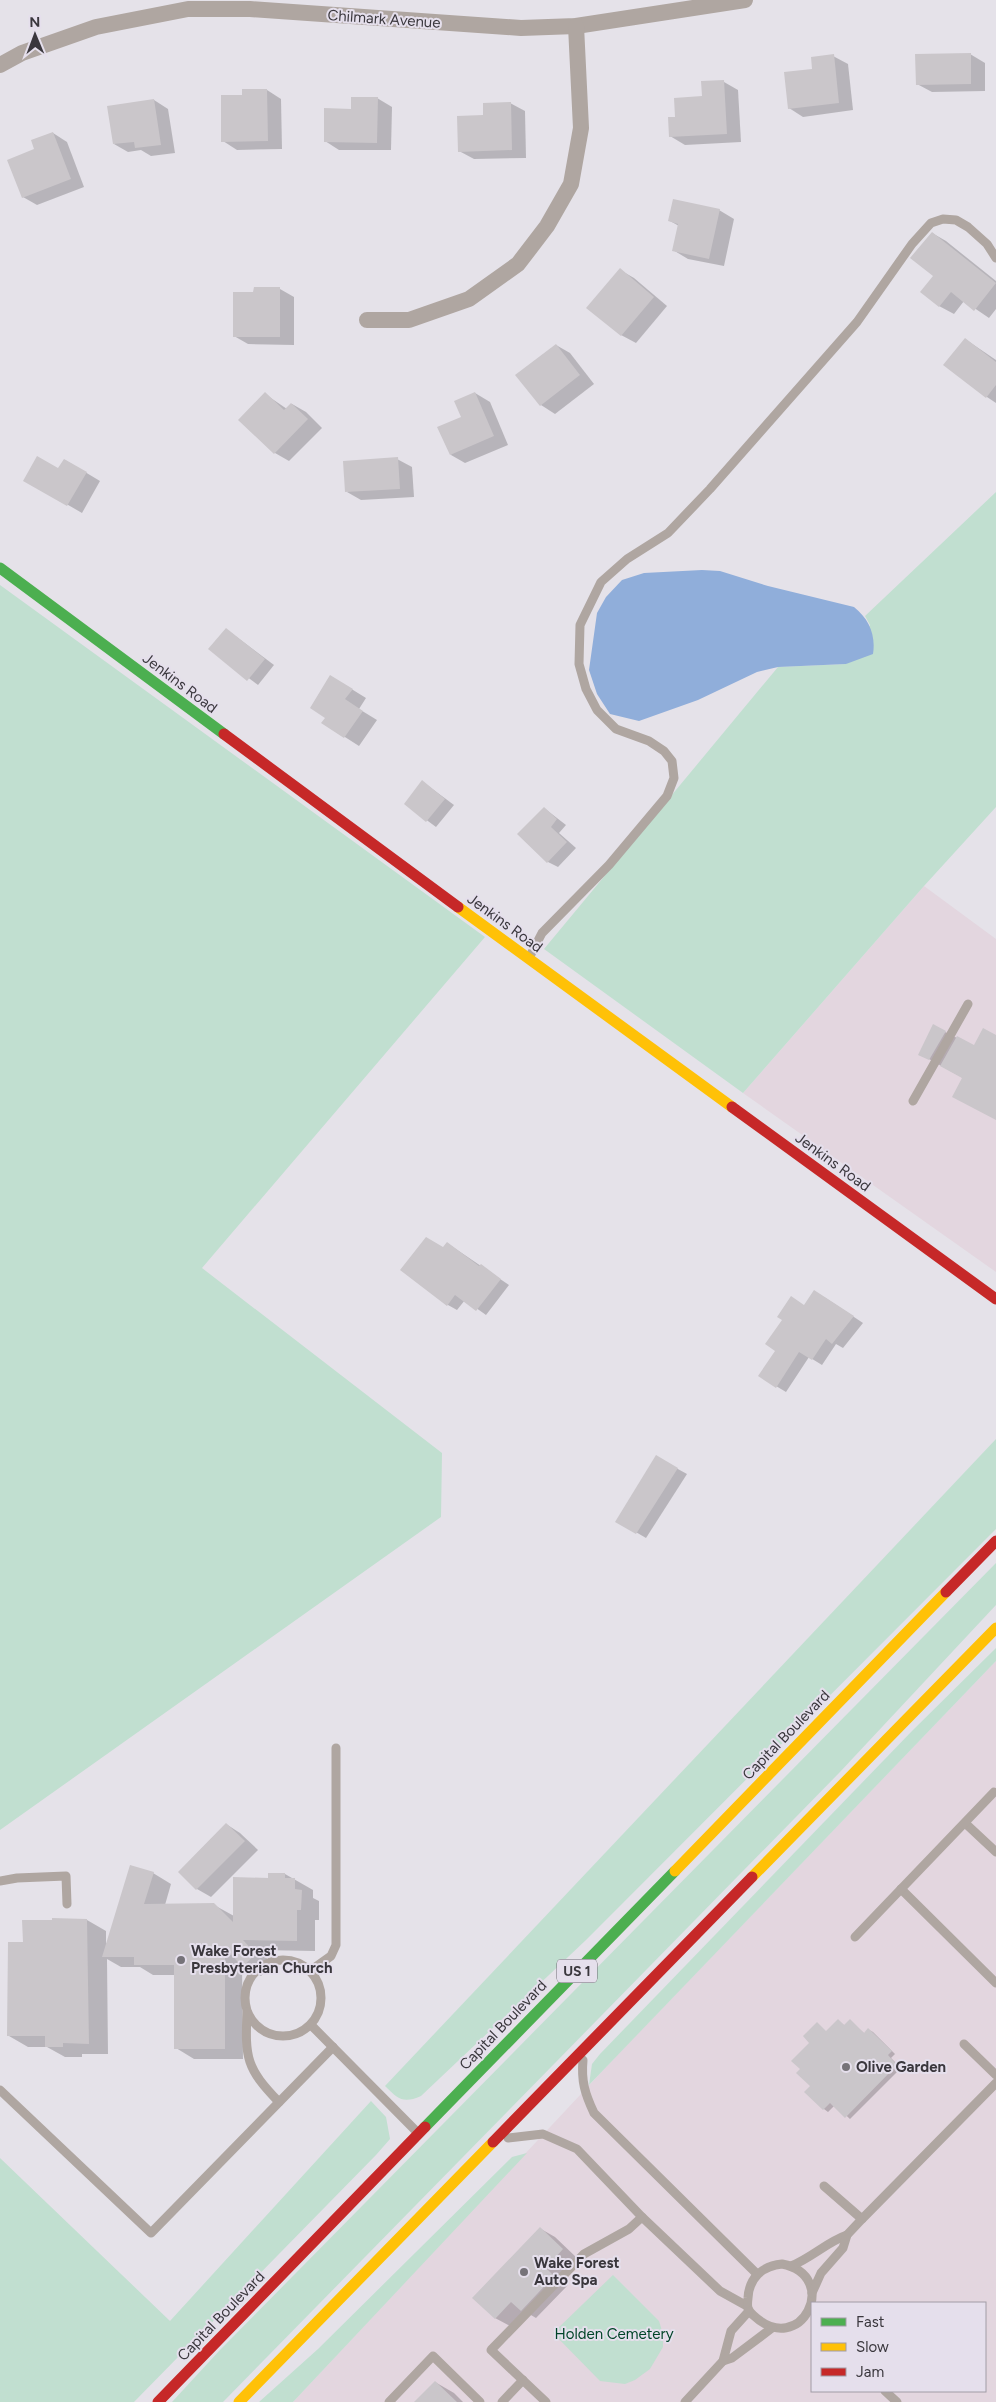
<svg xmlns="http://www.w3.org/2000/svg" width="996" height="2402" font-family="Figtree,sans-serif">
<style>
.commercial{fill:#e3d6df;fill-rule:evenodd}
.green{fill:#c1dfd0}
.water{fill:#90aeda}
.shadow{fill:#0003}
.building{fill:#cac6ca}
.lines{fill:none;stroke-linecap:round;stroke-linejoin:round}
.lane{stroke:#afa6a1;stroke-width:9}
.street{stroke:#afa6a1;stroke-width:16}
.fast{stroke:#4caf50;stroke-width:11}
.slow{stroke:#ffc107;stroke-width:11}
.jam{stroke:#c62828;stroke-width:11}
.poi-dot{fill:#767379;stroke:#e5dfec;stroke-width:2}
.labels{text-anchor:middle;stroke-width:4;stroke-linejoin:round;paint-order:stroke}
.shield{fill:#e5dfec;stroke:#6d6972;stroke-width:1}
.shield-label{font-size:14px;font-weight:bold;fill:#3a373d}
.street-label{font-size:15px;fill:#3a373d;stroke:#e5dfec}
.poi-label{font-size:15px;font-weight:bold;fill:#3a373d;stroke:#e5dfec;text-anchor:start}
.park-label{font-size:15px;fill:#004428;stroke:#e5dfec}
</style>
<rect width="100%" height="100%" fill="#e5e2e9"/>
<g class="commercial">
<path d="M924,886L996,939V1272L743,1093Z"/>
<path d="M996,1661V2402H293L624,2048ZM812,2303H985V2391H812Z"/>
</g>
<g class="green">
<path d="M996,492V807L924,886L743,1093L544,949L778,667L846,664L870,625L865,616Z"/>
<path d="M0,585L485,937L202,1268L442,1453L441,1517L0,1830Z"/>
<path d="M996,1439V1529L586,1940L421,2096C403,2104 398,2099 385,2086Z"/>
<path d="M996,1563V1605L840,1772L223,2402H172L219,2351Z"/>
<path d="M996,1648V1661L589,2085L592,2064L600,2054L912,1731Z"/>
<path d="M371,2101L386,2117L390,2139L376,2155L134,2402H0V2158L170,2321Z"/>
<path d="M527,2153L293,2402H259L318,2349L512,2157Z"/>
<path d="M613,2275L659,2321L663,2334V2347L650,2369L635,2380L625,2384L600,2381L553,2333Z"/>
</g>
<path class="water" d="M702,570L720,571L768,586L854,607C869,619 876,635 873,654L846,664L778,667L757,672L698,700L639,721L610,714L597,694L589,670L597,613L606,597L622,580L644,573Z"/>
<g class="shadow">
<path d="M970,54L985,63V91L932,92L917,84Z"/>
<path d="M833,56L848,64L853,110L803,117L789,108L814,70Z"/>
<path d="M724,82L738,90L741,142L685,145L670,136L676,118Z"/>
<path d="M267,90L281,99L282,149L237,150L223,141L244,96Z"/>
<path d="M377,98L392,107L391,150H339L325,141Z"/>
<path d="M154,100L168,109L175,153L151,156L141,150L128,152L114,144Z"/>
<path d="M510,103L525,111L526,158L474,159L459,151L484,117Z"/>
<path d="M53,133L67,142L84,187L37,205L23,197L36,150Z"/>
<path d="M719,210L734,219L724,266L688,259L673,250L679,226L670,221Z"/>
<path d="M932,233L946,241L996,281V309L989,318L964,301L954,314L939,306Z"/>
<path d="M620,270L634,278L667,306L636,343L621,335Z"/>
<path d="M280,289L294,297V345L248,344L234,336Z"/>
<path d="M965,339L996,360V403L987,397Z"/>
<path d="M556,345L570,353L594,384L555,414L541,405Z"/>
<path d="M475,393L490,402L508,445L465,463L451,455L463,418Z"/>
<path d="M265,394L287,409L292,404L306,412L322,428L289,461L275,453Z"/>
<path d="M397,459L412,467L414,497L361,500L347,492Z"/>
<path d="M65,460L100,481L82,513L25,480L59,470Z"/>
<path d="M226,629L274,665L258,685L210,649Z"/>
<path d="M345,685L366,698L359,709L377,720L359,746L323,723Z"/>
<path d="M423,782L454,805L436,827L405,804Z"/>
<path d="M544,808L566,825L559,833L576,848L558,867L548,862Z"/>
<path d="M945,1032L975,1047L996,1036V1119L963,1078L920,1054Z"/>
<path d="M447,1243L509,1285L486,1315L465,1300L457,1310L448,1305L443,1248Z"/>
<path d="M824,1297L863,1323L843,1348L836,1344L822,1365L809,1357L786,1392L776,1386L805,1306Z"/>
<path d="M656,1457L687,1474L646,1538L617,1521Z"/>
<path d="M226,1824L240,1833L258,1850L211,1897L197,1889L179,1872Z"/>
<path d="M153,1873L171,1884L165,1905H214L234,1916L270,1879L285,1874L313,1890V1898L319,1901V1920H315V1951L259,1950L273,1965L261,1976L242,1965L243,2059H194L176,2048L175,1975H153L140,1967H121L107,1959L108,2054H82V2057H65L47,2047H28L9,2036L24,1944V1922L87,1920L106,1931V1944Z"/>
<path d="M838,2020L845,2026L850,2021L865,2034L869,2030L873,2032L895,2054L891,2058L901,2068L850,2119L835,2105L828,2112L824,2109L806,2092L812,2086L827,2032Z"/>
<path d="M541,2229L555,2237L577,2258L559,2277L568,2285L536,2318L524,2311L510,2326L495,2318Z"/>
<path d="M435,2382L454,2393L463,2402H416Z"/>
</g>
<g class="building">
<path d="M971,53V84L916,85L915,54Z"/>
<path d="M834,54L839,103L788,109L784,72L812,69L811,57Z"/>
<path d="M724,80L727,134L669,137L668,117H675L674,98L702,96L701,81Z"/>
<path d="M242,89H267L268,141L221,142V95H242Z"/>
<path d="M351,97H378L377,143L324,142V108L351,109Z"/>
<path d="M154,99L161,145L135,148L134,142L113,144L107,106Z"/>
<path d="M511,102L512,150L458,152L457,116L483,115V103Z"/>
<path d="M53,132L71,179L22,198L7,160L34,149L31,140Z"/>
<path d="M673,199L720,209L709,259L672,251L678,224L668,221Z"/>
<path d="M932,232L996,283L974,311L951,292L939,307L920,292L933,276L910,258Z"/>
<path d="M620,268L654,297L621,336L586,308Z"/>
<path d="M254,287H280V337H233V292H253Z"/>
<path d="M965,338L996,362V385L986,398L943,365Z"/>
<path d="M556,344L580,375L540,406L515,375Z"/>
<path d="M265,392L284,410L291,403L308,419L274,454L238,420Z"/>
<path d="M475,392L494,436L450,455L437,427L461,417L454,401Z"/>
<path d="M37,456L58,468L64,459L87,472L67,506L23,481Z"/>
<path d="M398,457L400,489L345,492L343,461Z"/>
<path d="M226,628L265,659L247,681L208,649Z"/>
<path d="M330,675L353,689L345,699L363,711L344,738L321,723L325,718L310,708Z"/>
<path d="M422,780L445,799L426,822L404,804Z"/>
<path d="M544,807L557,819L551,827L567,842L547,863L517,834Z"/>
<path d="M933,1024L946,1031L929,1060L918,1055Z"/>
<path d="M983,1028L996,1035V1120L952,1097L962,1078L940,1066L957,1036L974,1045Z"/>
<path d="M426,1237L443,1247L447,1242L479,1266L481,1264L501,1279L476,1311L455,1295L447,1306L400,1270Z"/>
<path d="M814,1290L854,1316L832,1344L826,1339L812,1360L799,1352L776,1388L758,1376L775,1351L765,1344L782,1320L777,1317L791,1296L804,1305Z"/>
<path d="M656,1455L678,1468L636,1534L615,1522Z"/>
<path d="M226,1823L245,1841L196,1890L178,1872Z"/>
<path d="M130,1865L154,1872L144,1904L214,1903L233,1922V1877L268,1878V1873H285V1878H295V1889L302,1890L301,1910H297V1941L243,1940L256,1954L242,1967L225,1947V2049H174V1965H134V1957H102Z"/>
<path d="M52,1918L87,1919L89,2044L63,2043V2047H45V2036H7L8,1942H23L22,1920H52Z"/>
<path d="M838,2019L844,2025L850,2019L864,2033L868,2028L892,2051L888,2055L897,2065L845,2118L830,2103L823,2110L804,2092L810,2086L796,2073L800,2069L791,2061L809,2043L803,2036L817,2022L826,2031Z"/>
<path d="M540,2227L563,2249L546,2268L554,2276L521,2311L511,2302L495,2319L472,2298Z"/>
<path d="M435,2381L457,2402H414Z"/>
</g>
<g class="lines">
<g class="lane">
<path d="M529,958L542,933L609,865L667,796L674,778L672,761L664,751L649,741L616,729L597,710L586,689L579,664L580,625L601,582L627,559L668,533L710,489L857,322L912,244L931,223L943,219L956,220L968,227L987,244L996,258"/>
<path d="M913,1101L968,1004"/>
<path d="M965,1823L996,1852"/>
<path d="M0,1881L17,1878L66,1876L67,1904"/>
<path d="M901,1889L996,1983"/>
<path d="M855,1937L994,1792"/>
<circle cx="283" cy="1998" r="38"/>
<path d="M310,1971L331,1956L336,1945V1748"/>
<path d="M247,2012C245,2058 246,2068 279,2102"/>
<path d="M311,2025L417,2132"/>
<path d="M964,2044L996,2075"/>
<path d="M583,2060C581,2081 585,2094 594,2113L757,2274"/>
<path d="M0,2090L151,2233L333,2047"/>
<path d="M508,2138L543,2134L577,2149L642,2217L720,2291L747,2306"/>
<path d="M824,2186L862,2219"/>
<path d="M782,2264C842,2276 801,2360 753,2315C747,2310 747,2306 748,2298C749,2278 762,2266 782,2264Z"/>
<path d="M791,2266C811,2258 827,2242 847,2235"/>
<path d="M812,2293L821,2273L843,2248L847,2235L862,2219L996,2083"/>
<path d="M723,2361L732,2358L772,2328"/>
<path d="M885,2391L897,2402"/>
<path d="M389,2402L433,2356L480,2402"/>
<path d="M502,2402L523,2380"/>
<path d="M546,2402L491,2350L584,2254L629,2229L642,2217"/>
<path d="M685,2402L723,2361L731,2331L749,2311"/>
</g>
<g class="street">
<path d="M0,65L22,53L96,27L188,9H250L521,28L576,26L745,0"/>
<path d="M367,320H409L469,299L518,264L547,226L571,184L581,128L576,26"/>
</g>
<g class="fast">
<path d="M0,568L224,734"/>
<path d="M425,2127L675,1871"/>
</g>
<g class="slow">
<path d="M458,907L732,1107"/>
<path d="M675,1871L946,1592"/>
<path d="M752,1877L996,1628"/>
<path d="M239,2402L493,2142"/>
</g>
<g class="jam">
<path d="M224,734L458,907"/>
<path d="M732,1107L996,1299"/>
<path d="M946,1592L996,1541"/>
<path d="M493,2142L752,1877"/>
<path d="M158,2402L425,2127"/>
</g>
</g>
<g class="poi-dot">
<circle cx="181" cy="1960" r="5"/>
<circle cx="846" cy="2067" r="5"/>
<circle cx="524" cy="2272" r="5"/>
</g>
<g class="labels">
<rect class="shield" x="557" y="1959.5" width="40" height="23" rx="4"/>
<g class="shield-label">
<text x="577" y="1976">US 1</text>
</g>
<g class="street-label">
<text transform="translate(384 19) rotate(4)" y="5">Chilmark Avenue</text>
<text transform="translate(180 683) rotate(37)" y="5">Jenkins Road</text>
<text transform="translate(505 923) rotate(36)" y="5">Jenkins Road</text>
<text transform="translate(833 1162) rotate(36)" y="5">Jenkins Road</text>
<text transform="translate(786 1735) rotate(-46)" y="5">Capital Boulevard</text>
<text transform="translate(503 2025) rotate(-46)" y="5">Capital Boulevard</text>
<text transform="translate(221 2316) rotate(-46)" y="5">Capital Boulevard</text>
</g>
<g class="poi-label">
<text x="191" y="1956">Wake Forest<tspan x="191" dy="17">Presbyterian Church</tspan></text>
<text x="856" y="2072">Olive Garden</text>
<text x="534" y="2268">Wake Forest<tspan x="534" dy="17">Auto Spa</tspan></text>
</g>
<g class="park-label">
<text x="614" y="2339">Holden Cemetery</text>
</g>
</g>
<rect x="811" y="2302" width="175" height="90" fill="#e5dfec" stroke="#a19ca6"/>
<rect x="821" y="2318" width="25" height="8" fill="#4caf50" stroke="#a19ca6"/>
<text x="856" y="2327" font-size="15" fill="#3a373d">Fast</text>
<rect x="821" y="2343" width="25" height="8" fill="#ffc107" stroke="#a19ca6"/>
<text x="856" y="2352" font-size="15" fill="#3a373d">Slow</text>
<rect x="821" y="2368" width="25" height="8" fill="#c62828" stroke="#a19ca6"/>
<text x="856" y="2377" font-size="15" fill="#3a373d">Jam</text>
<g transform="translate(35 35) rotate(359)" stroke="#e5dfec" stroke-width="4" paint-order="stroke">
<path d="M0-4L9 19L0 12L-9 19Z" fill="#3a373d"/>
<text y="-8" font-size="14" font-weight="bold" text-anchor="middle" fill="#3a373d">N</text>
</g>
</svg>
